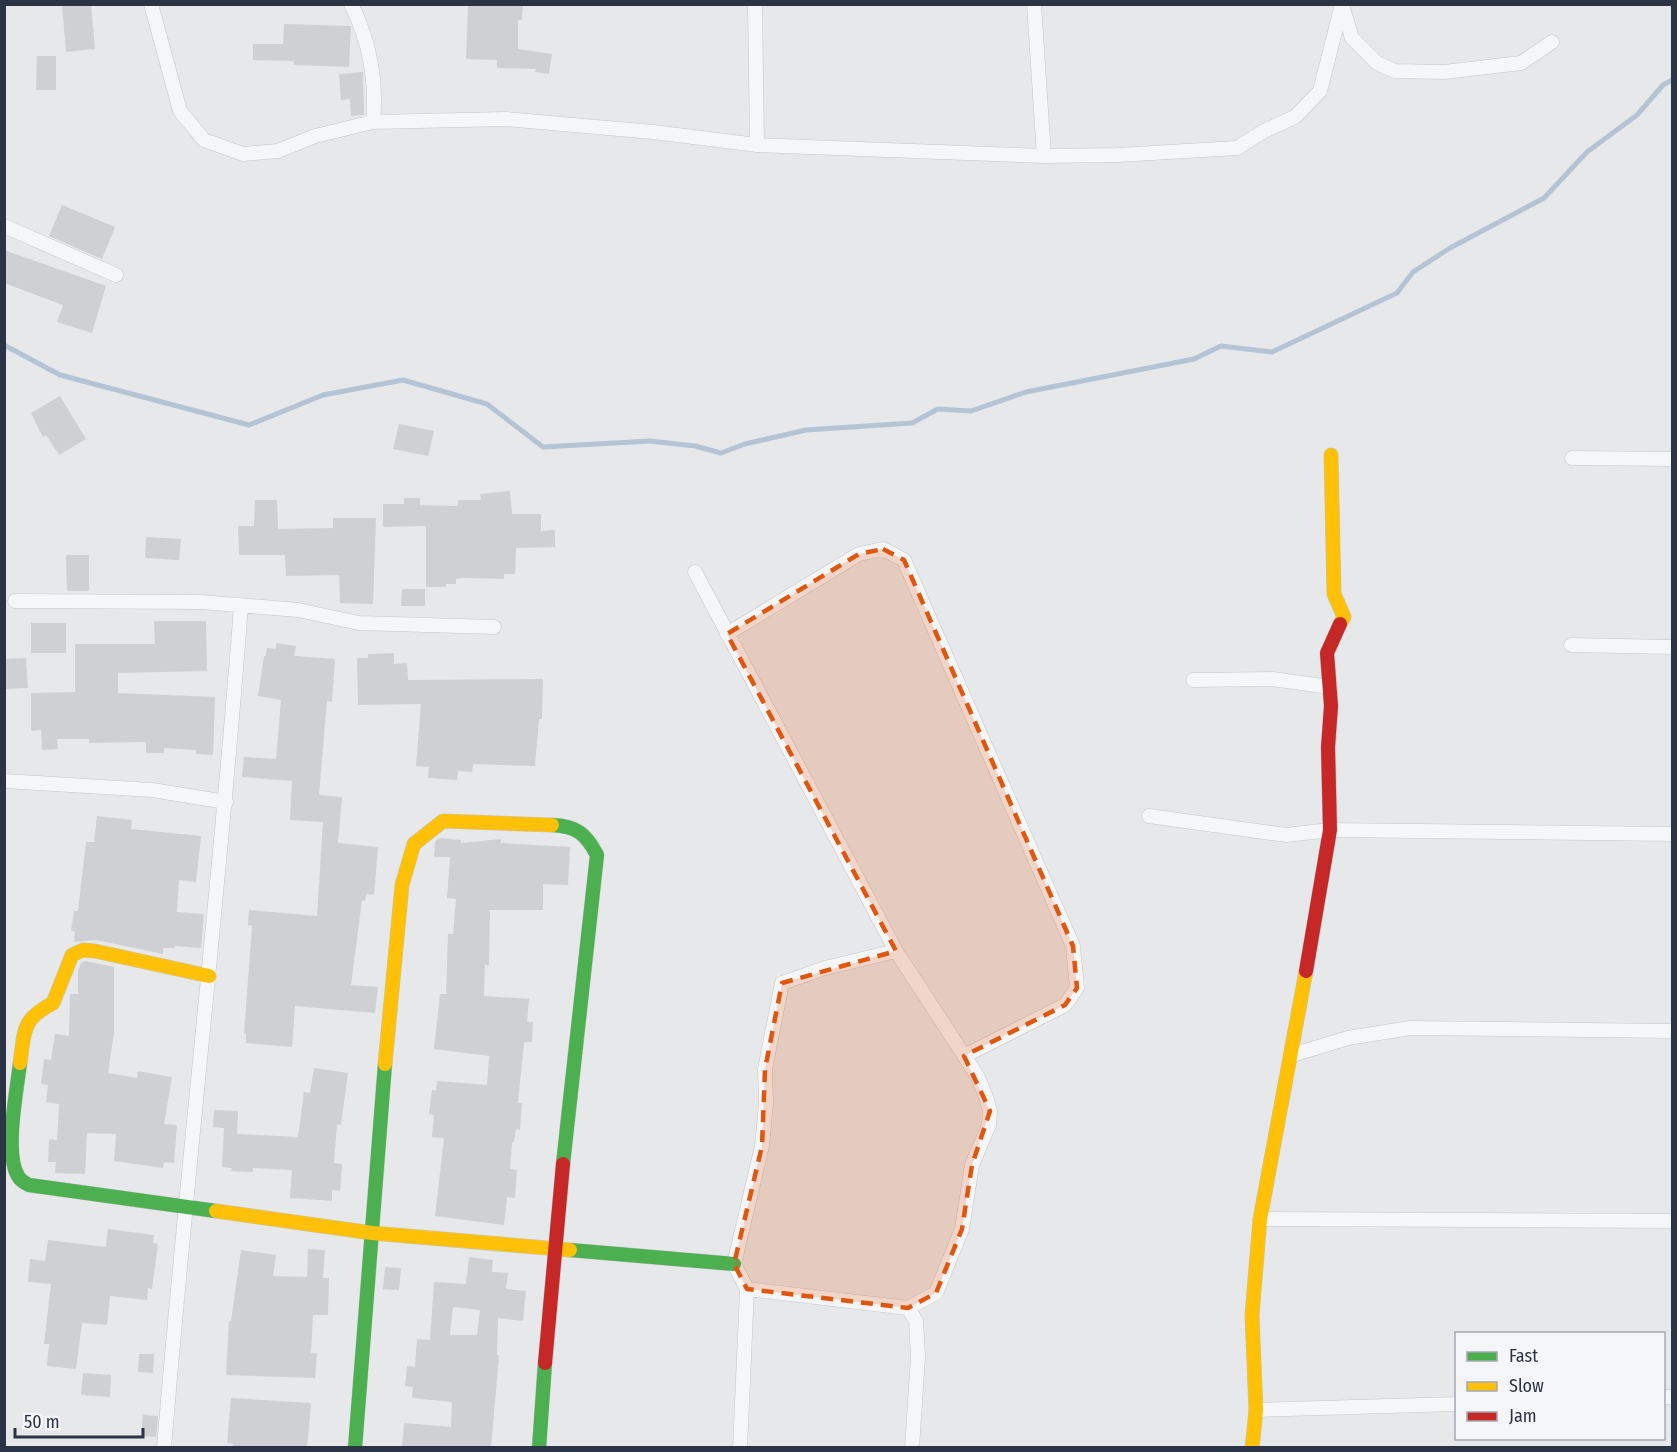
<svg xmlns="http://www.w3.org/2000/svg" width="1677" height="1452" font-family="'Fira Sans Condensed',sans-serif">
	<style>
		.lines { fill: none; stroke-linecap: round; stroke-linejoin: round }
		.stream { stroke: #b4c4d5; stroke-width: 5 }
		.building { fill: #ced0d3; fill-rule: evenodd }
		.street-casing { stroke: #c4c6c8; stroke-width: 15 }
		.fast-casing { stroke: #c4c6c8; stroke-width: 15 }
		.slow-casing { stroke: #c4c6c8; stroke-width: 15 }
		.jam-casing { stroke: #c4c6c8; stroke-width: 15 }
		.street { stroke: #f5f6f7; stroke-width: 14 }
		.fast { stroke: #4caf50; stroke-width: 14 }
		.slow { stroke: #ffc107; stroke-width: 14 }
		.jam { stroke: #c62828; stroke-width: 14 }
		.marked { fill: #df570f; fill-opacity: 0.2; stroke: #df570f; stroke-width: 4.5; stroke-dasharray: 12 8; stroke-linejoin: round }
	</style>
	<rect width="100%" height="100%" fill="#e6e8ea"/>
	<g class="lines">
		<path class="stream" d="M4,345L60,375L249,425L323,395L403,380L487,404L543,447L650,441L695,446L721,453L745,444L806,430L912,423L938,409L971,411L1026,392L1194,359L1221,346L1272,352L1397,293L1413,272L1450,248L1544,198L1587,152L1637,115L1663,85L1672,80"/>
	</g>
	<path class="building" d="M62,4H91L95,49L66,52Z
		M468,4H523L522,20H518V49L552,54L549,74L535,72L536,69L497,68V60L466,59Z
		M284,24L351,26L349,67L293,65L294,61L253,60V44H283Z
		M37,56H56V90H36Z
		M363,72L364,115L351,116L350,99L341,100L339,74Z
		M62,205L115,227L102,259L49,236Z
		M4,250L106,286L92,333L57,322L63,305L4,283Z
		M60,396L86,439L59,455L46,435L43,437L31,413Z
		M399,424L434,431L428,456L393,449Z
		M510,491L512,514H541V531L555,530V547L516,548L515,574H504V579L462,578L456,579V584H446V587H426V526L383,527V504H404V498H420V505L458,506V500H481L480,494Z
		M255,500H277L278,529L333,528V518H376L373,604L340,603L339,575L286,576L285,555H239L238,526H254Z
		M146,537L181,539L179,560L145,558Z
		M66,555H89V591H67Z
		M402,589H425V606H401Z
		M154,621H206L207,671L118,673V693L215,697L213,755L196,754V750L164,748V753H146V742L89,743V739H57L58,749L42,750L41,730L31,731V693L75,692V644H155Z
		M31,623H66V653H31Z
		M276,643L296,646L294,656L335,659L332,702L327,701L319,795L342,797L338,843L378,847L374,895L366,894L365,901L362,900L351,985L378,987L375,1013L295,1006L292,1047L246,1043V1034H244L252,926L248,925L249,910L317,916L323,822L290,820L292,781L242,777L244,757L276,759L281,700L258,696L264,656H266L267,648L276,649Z
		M394,653V664L407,663L408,680L543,679L542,719H539L535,766L473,764L472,772L458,771L457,780L428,778L429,767L416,766L421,704L358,705L357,658H368V654Z
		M26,658L28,688L4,689V659Z
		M97,816L132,820L131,829L201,836L196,882L179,880L177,912L204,914L201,948L175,946L174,948H163V954L96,940L74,942L75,931H71L74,911H78L86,842H94Z
		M439,838L461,840V843L501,839V843L570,847L568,885L543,884V910H490L489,965H485L484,996L529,999L527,1022H533L532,1042H524L518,1103H522L520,1130L516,1129L514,1142H512L510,1169L517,1170L515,1198L507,1197L504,1225L435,1216L444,1138L432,1137L434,1115L429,1114L432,1090L436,1091L437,1081L487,1085L489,1056L434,1049L440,994H446L448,934H453L456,899L447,898L450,857H434L435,842Z
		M85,961L114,967V1033L108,1073L137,1078L138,1071L172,1077L164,1124L177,1125L174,1163L164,1162L163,1168L114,1161L116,1134L87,1133L85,1174L55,1173L56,1162H48L49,1139L57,1140L59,1104L46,1102L48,1085L41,1084L44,1059L51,1060L55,1034L69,1036L70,994H78V971L81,963Z
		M314,1068L348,1073L341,1125L337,1124L334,1163L342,1164L340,1191L332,1190V1201L290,1198L292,1170L253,1168V1172L231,1171L232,1168L222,1167L224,1128L213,1127L214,1110L238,1111L237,1134L298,1137L304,1092L310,1093Z
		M108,1229L154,1235L153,1243L158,1244L152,1289L148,1288L147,1300L110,1296L107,1325L82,1323L76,1369L47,1366L49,1344H44L51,1284L28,1282L30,1259L45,1261L48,1240L106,1247Z
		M308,1249L325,1250L323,1278H329L328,1315H313L311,1353H317L315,1378L226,1375L229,1321H231L241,1250L276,1255L273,1276L307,1277Z
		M469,1257L493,1260L492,1272L508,1273L506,1289L526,1291L523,1321L498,1318L497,1355H499L491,1448H402L404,1423L451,1427L452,1402L412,1398L413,1387L405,1386L407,1366L415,1367L417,1339L430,1340L434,1282L466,1284ZM453,1307L480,1310L477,1335H450Z
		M385,1267L401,1268L399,1290L383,1289Z
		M139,1354H154L153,1373L138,1372Z
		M83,1373L111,1375L110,1397L81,1395Z
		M231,1398L311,1403L307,1448H232L233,1444L227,1443Z
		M143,1415L158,1416L156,1437L141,1436Z"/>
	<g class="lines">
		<defs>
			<path id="street" d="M151,4L180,111L204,140L243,154L278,151L315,136L373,122L506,119L653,132L757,145L755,4
				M351,4C370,42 377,80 373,122
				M1034,4L1044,156
				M1342,5L1352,38L1377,63L1395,71L1444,72L1521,63L1552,42
				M757,145L1044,156L1118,155L1237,148L1264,131L1295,117L1320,91L1342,4
				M4,226L116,275
				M1572,458L1672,459
				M695,572L896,951L978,1077L986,1097L990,1111L989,1125L972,1165L962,1229L936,1293L908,1308
				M15,601L201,602L298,610L359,623L494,627
				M727,634L859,554L883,549L904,560L1073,946L1077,988L1065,1005L964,1056
				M1571,645L1672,647
				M1193,680L1272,679L1330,687
				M4,781L152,790L226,802
				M1149,816L1286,835L1330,830L1672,834
				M1292,1055L1348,1038L1410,1028L1672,1031
				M1260,1219L1672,1221
				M747,1289L908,1308L916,1321L918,1357L912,1448
				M1664,1397H1672
				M1256,1410L1456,1404
				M164,1448C187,1167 220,887 241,606
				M740,1448L747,1289L734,1264L762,1146L766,1104L765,1069L782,983L825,968L896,951"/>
			<path id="fast" d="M552,825C577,826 586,834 597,855L563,1164
				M20,1063C17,1090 4,1153 18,1176C20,1180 25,1183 29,1185L216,1211
				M570,1250L734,1264
				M355,1448L385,1064
				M539,1448L545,1363"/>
			<path id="slow" d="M1331,455L1334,594L1344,617L1340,624
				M20,1063C25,1030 21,1020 53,1003L72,955L83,950L95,951L209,976
				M385,1064L402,885L414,844L443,821L552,825
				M216,1211L372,1233L570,1250
				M1252,1448L1256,1410L1252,1315L1260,1219L1306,971"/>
			<path id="jam" d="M1306,971L1330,830L1328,747L1331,706L1327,653L1340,624
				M545,1363L563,1164"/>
		</defs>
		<use href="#street" class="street-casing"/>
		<use href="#fast" class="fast-casing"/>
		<use href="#slow" class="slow-casing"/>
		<use href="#jam" class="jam-casing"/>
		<use href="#street" class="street"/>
		<use href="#fast" class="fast"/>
		<use href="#slow" class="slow"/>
		<use href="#jam" class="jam"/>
	</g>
	<path class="marked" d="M883,549L904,560L1073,946L1077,988L1065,1005L964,1056L990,1111L972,1165L962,1229L936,1293L908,1308L747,1289L734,1264L762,1146L765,1069L782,983L896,951L727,634L859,554Z"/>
	<rect width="1677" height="1452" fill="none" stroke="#2b3445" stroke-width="12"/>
	<rect x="1455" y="1332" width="210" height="108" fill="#f4f6f9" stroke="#a4a8b1" stroke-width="1.5"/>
	<rect x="1467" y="1352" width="30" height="9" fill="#4caf50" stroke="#a4a8b1" stroke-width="1.5"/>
	<text x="1509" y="1362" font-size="18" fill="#2b3445">Fast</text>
	<rect x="1467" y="1382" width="30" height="9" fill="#ffc107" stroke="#a4a8b1" stroke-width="1.5"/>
	<text x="1509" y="1392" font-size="18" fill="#2b3445">Slow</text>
	<rect x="1467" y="1412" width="30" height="9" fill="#c62828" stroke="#a4a8b1" stroke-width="1.5"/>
	<text x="1509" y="1422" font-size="18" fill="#2b3445">Jam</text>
	<path d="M15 1428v9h128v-9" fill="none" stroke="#2b3445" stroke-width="3"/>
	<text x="24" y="1428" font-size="18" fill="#2b3445" stroke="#f4f6f9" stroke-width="4.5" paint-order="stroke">50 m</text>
</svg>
